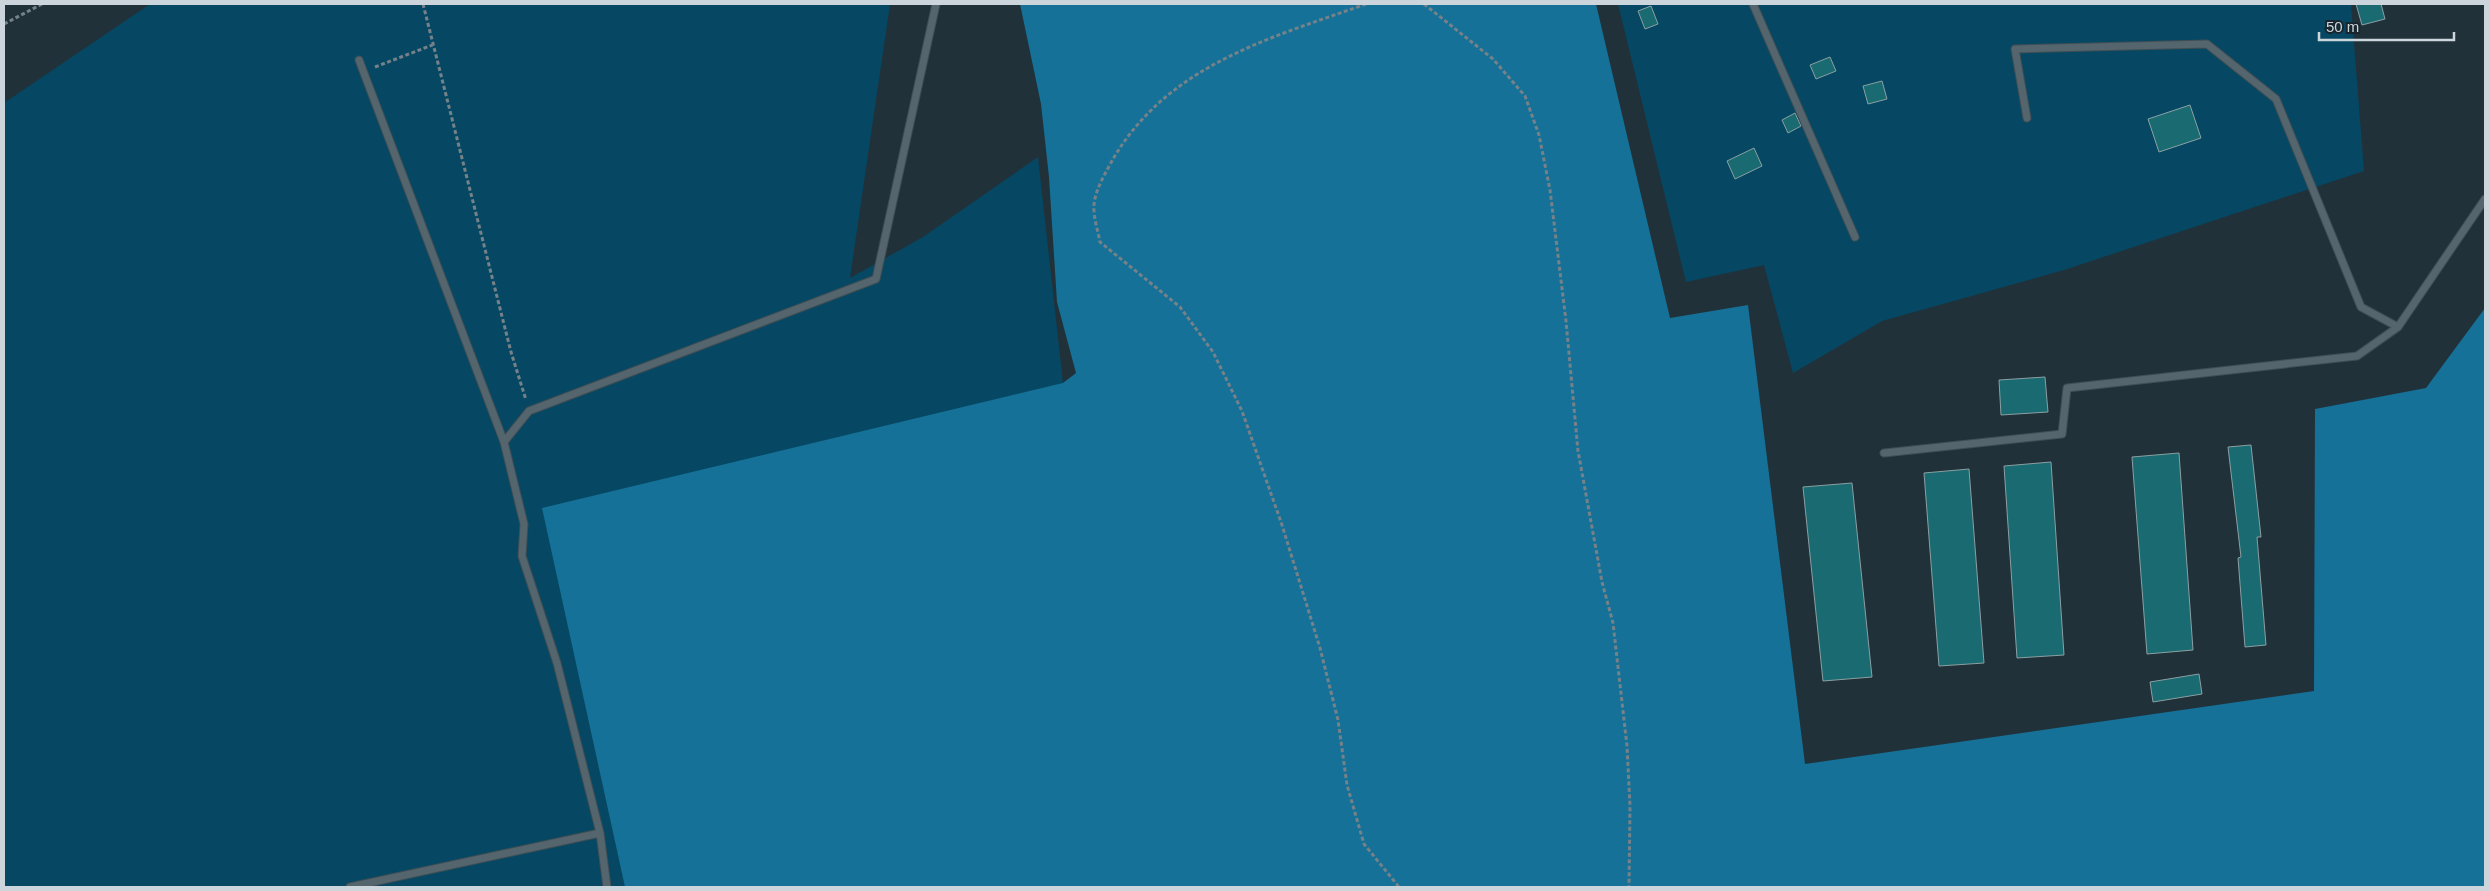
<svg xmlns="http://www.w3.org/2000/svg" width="2489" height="891" font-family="Helvetica,sans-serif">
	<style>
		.green { fill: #064863 }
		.forest { fill: #157197 }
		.building { fill: #196b71; stroke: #8aa0a2 }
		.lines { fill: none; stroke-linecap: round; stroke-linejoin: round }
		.service-casing { stroke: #404e54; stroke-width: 9 }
		.path { stroke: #768289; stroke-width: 3; stroke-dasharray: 4 2.5; stroke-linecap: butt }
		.service { stroke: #54656e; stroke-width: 7 }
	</style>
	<rect width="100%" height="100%" fill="#213139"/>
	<path class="green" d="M150,4H890L850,278L923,237L1038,157L1063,383L1154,887H4V103Z
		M1618,4H2351L2364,171L2064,270L1882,321L1793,373L1764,265L1686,282Z"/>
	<path class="forest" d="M1020,4H1596L1670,318L1748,305L1805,764L2314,691L2315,409L2426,388L2485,308V887H625L542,508L1063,383L1076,373L1057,302L1049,177L1041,104Z"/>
	<path class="building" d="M2356,4H2381L2385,19L2362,25Z
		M1651,6L1658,24L1645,29L1638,11Z
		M1830,57L1836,71L1816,79L1810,65Z
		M1882,81L1887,99L1868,104L1863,86Z
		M2190,105L2201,138L2159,152L2148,119Z
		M1795,113L1801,126L1788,133L1782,120Z
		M1754,148L1762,166L1735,179L1727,161Z
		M2045,377L2048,412L2001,415L1999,380Z
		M2251,445L2261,537H2257L2266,645L2245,647L2238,558L2241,557L2228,447Z
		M2179,453L2193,650L2147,654L2132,457Z
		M2051,462L2064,655L2017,658L2004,466Z
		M1969,469L1984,663L1939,666L1924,473Z
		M1852,483L1872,677L1823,681L1803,487Z
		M2199,674L2202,694L2153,702L2150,682Z"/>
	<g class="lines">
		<defs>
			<path id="service" d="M1753,4L1855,237
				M359,60L504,442
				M2027,118L2015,49L2207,44L2276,99L2361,307L2398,327
				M1884,453L2062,434L2067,388L2357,356L2398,327L2485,199
				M350,887L600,833
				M607,887L600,833L557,663L522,556L524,524L504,442L529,411L876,279L936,4"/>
		</defs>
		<use href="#service" class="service-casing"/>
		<path class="path" d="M423,4L511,352L526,400
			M1366,4C1270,38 1168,65 1113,159C1106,172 1095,190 1094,205C1093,216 1098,231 1100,242L1180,307L1213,352L1242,411L1282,525L1320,648L1338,720L1347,785L1364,844L1399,887
			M1424,4L1493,59L1525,96L1539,135L1550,190L1566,321L1578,451L1602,582L1613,623L1627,746L1630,806L1629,887
			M4,24L42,4
			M375,67L435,44"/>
		<use href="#service" class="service"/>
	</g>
	<rect width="2489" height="891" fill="none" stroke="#ccd5db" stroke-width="10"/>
	<path d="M2319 32v8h135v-8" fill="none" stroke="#ccd5db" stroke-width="2.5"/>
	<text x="2326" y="32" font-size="15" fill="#ccd5db" stroke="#18272f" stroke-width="4" paint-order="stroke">50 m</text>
</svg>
